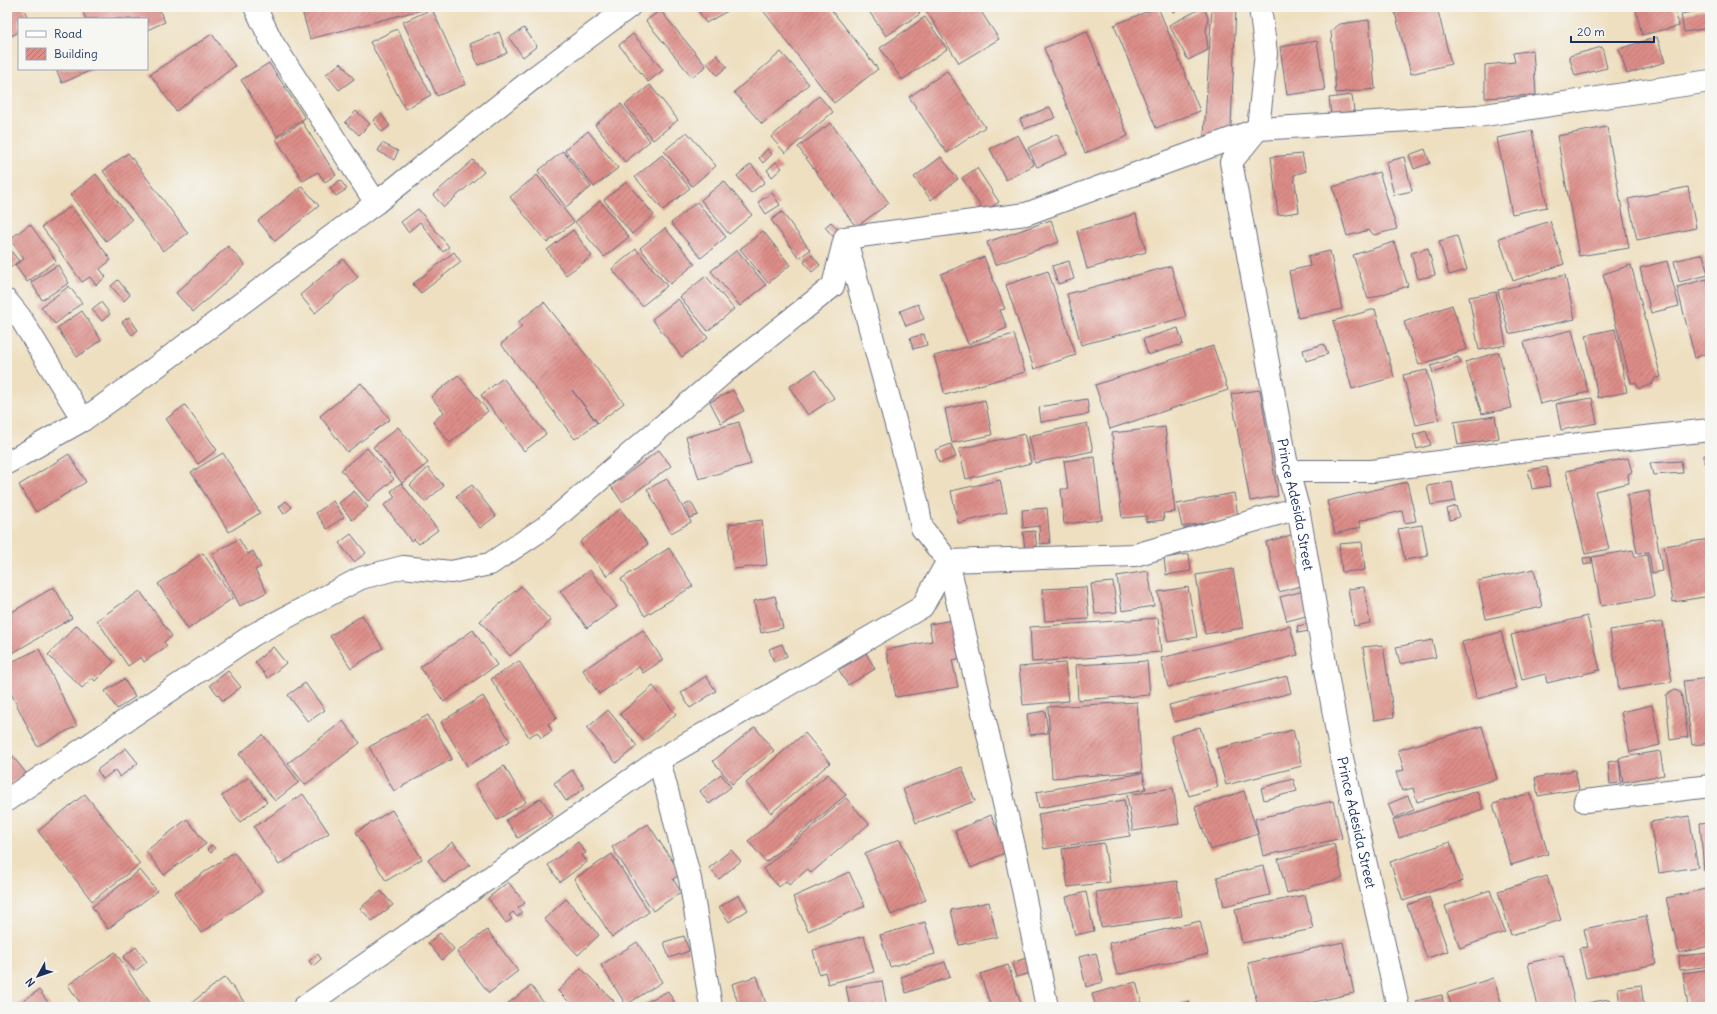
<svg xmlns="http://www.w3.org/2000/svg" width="1717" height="1014" font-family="Delius,sans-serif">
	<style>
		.building { fill: url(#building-hatch) }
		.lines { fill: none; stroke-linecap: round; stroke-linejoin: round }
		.street-casing { stroke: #656d80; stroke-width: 24 }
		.street { stroke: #fff; stroke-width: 22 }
		.labels { text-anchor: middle; stroke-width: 3; stroke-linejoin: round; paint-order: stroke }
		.street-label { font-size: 14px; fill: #1b2f5e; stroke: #f6f6f2 }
	</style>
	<defs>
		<pattern id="building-hatch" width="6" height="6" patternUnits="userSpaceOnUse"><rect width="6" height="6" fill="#dd8d88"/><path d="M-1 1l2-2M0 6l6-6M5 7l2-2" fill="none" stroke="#b27472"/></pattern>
	</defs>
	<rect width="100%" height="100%" fill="#f6f6f2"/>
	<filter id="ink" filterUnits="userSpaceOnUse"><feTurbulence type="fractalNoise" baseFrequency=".025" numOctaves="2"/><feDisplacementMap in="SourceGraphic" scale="8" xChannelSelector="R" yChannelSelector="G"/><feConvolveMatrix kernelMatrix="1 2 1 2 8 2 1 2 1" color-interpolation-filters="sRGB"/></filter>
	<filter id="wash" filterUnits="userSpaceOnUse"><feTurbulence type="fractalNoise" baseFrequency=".012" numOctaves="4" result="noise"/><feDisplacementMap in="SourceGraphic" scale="16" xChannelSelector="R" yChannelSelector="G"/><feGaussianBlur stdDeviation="0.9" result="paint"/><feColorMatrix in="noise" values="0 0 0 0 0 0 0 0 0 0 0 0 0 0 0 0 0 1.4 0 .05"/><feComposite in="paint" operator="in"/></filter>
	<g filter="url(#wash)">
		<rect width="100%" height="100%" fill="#eedfc0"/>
		<g id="blocks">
			<path class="building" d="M7,7H23L28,19H19V32L11,36L7,27Z
				M95,7H158L165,22L147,30V19H86L83,12Z
				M301,7H423L424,9L310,39Z
				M696,7H730L731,9L706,23Z
				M764,7H829L878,69L834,103L762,9Z
				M866,7H915L920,14L886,36Z
				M924,7H978L999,39L959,63Z
				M1158,7L1200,111L1156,128L1114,25Z
				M1171,7H1184L1173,12Z
				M1204,7L1208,18L1206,31L1208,50L1188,60L1169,25Z
				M1212,7H1236L1231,126L1221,136H1204Z
				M1402,7H1437L1451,64L1411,74L1394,9Z
				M1635,7H1674L1679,26L1642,35Z
				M432,9L466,84L437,96L403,22Z
				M1710,9V28L1684,32L1681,14Z
				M660,10L706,66L692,77L646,21Z
				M925,17L947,49L902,80L880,48Z
				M1369,20L1375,89L1336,93L1331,31L1340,24Z
				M524,28L537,46L523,57L509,38Z
				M397,29L431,95L405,109L370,42Z
				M1087,31L1128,136L1085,153L1044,48Z
				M499,32L507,53L478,65L470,44Z
				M212,34L235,66L176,111L150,74Z
				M633,34L663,70L648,82L619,45Z
				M1657,37L1665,62L1627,74L1619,49Z
				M1317,41L1325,90L1287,95L1280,47Z
				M1602,47L1607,68L1575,76L1569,56Z
				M1533,50L1536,95L1485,98V65L1515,62L1513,53Z
				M781,52L809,84L762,124L734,92Z
				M717,55L727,67L717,75L707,63Z
				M269,63L305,118L277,136L241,80Z
				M341,63L354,79L339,90L326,74Z
				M56,69H94L62,83Z
				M947,71L985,127L947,153L909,97Z
				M650,85L678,120L653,140L625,105Z
				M1352,95L1354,111L1331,115L1329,98Z
				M819,96L833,112L785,153L771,137Z
				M621,104L650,141L625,162L595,125Z
				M1050,107L1055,118L1024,129L1020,119Z
				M356,111L370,124L359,135L345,122Z
				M381,114L390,126L382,132L373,120Z
				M302,122L336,175L325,182L318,172L303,181L276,139Z
				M831,123L889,203L856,227L798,147Z
				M1607,127L1629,248L1579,256L1557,136Z
				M588,131L618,168L594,187L565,150Z
				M1532,131L1547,207L1512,214L1497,138Z
				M687,132L716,166L692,186L664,151Z
				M1057,134L1067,154L1037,167L1028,148Z
				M1018,135L1034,165L1006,180L990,149Z
				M382,143L398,151L394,160L378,151Z
				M767,149L772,154L763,163L759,158Z
				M1425,149L1430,163L1414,169L1409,155Z
				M563,151L591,187L566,207L538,171Z
				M128,153L188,233L163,251L103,171Z
				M1302,154L1306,171L1294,175L1299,212L1278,215L1271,157Z
				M662,155L690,188L663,210L635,177Z
				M941,157L958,179L931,200L914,177Z
				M1404,157L1412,191L1394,195L1386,162Z
				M473,160L484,172L444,207L433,195Z
				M776,162L782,168L772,177L767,170Z
				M751,164L765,182L751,193L737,176Z
				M977,168L999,202L984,212L962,178Z
				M1379,172L1397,229L1374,235L1369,230L1347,236L1333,187Z
				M96,174L132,220L106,241L70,195Z
				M537,175L574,222L547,243L510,197Z
				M340,180L347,189L336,196L330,188Z
				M724,181L752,215L729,234L701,200Z
				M626,182L654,215L632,234L604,200Z
				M302,186L319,206L275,241L258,221Z
				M1688,187L1696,228L1637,240L1628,199Z
				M772,193L780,205L766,214L758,202Z
				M600,201L629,237L604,257L575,222Z
				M697,202L726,237L701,258L671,223Z
				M71,206L111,260L100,269L106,277L96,285L90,277L82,282L42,227Z
				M418,209L449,247L443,252L420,222L408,232L401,222Z
				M782,212L810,250L799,258L771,220Z
				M1136,214L1146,252L1087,269L1077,231Z
				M1051,220L1059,242L995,265L987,242Z
				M1550,221L1564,264L1513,281L1499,238Z
				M831,222L842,234L836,240L825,227Z
				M30,224L56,261L27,282L15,265L24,259L10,239Z
				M665,228L695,264L670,284L640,248Z
				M573,230L592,256L566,275L547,250Z
				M763,231L790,265L768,283L740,249Z
				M1457,236L1467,270L1449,275L1439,241Z
				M1394,242L1408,286L1368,299L1353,255Z
				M7,246L19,261L7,270Z
				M228,246L245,265L193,312L176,293Z
				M1428,248L1435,275L1418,279L1411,253Z
				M636,249L667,286L642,306L612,269Z
				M737,250L766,285L740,306L711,271Z
				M1330,251L1342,309L1298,318L1289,271L1310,266L1308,256Z
				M454,252L461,262L421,293L413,284Z
				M1703,254L1708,275L1679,282L1674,261Z
				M812,255L820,265L812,272L804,262Z
				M984,257L1005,309L1000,310L1007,328L968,344L941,274Z
				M343,259L358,277L315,313L300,295Z
				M1069,261L1074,279L1058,284L1052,266Z
				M1667,261L1679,306L1651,313L1640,268Z
				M58,265L69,283L42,300L31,282Z
				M1631,265L1661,377L1655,378L1652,384L1639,389L1636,383H1631L1603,274Z
				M1171,266L1186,317L1081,345L1067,294Z
				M1048,271L1076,355L1034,369L1006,285Z
				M1565,275L1575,319L1509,334L1498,290Z
				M706,276L734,309L708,331L680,297Z
				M1707,279L1710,291L1709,362L1708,353L1695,358L1677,287Z
				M118,280L130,295L124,301L111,286Z
				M69,286L82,303L55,324L41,307Z
				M1496,292L1506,345L1479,350L1469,297Z
				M678,299L708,338L682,357L652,319Z
				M101,302L110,314L102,321L92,309Z
				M544,302L624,403L598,423L572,390L597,423L575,439L501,344L522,327L518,322Z
				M918,304L924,319L906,326L900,311Z
				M1452,305L1467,349L1419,365L1404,322Z
				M1375,309L1394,377L1352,389L1333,321Z
				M82,311L101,340L77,357L57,328Z
				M129,317L138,330L132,335L122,322Z
				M1178,328L1183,344L1148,355L1143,339Z
				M1615,329L1627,392L1598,398L1586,335Z
				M1572,330L1588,392L1540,404L1524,342Z
				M924,334L927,345L913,349L910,338Z
				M1014,334L1025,372L945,395L934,356Z
				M1324,344L1328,354L1306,361L1303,350Z
				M1213,346L1228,390L1110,429L1095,385Z
				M1499,352L1512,408L1482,414L1465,362Z
				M1458,357L1461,363L1433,373L1431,366Z
				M815,370L834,398L808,415L789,387Z
				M1427,370L1439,420L1416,425L1403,375Z
				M458,375L488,411L450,443L433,422L444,412L431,397Z
				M503,378L546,434L524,451L481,395Z
				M361,383L390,419L347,452L320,416Z
				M733,390L744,411L721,423L710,402Z
				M1260,390L1278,496L1250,501L1231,394Z
				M1592,398L1597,423L1561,430L1556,404Z
				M1087,399L1089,414L1041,422L1039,407Z
				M985,400L992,435L952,443L945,409Z
				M185,405L217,450L198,464L166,419Z
				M1495,416L1499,438L1458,445L1454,422Z
				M739,422L751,464L699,479L686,437Z
				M1087,423L1093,451L1035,463L1029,436Z
				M398,427L428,463L402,483L373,447Z
				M1165,427L1175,512L1163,513L1164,520L1146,522V516L1122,518L1112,433Z
				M1426,431L1431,445L1417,449L1413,435Z
				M1024,434L1031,463L966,479L959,449Z
				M951,444L956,457L939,463L935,450Z
				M367,448L394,479L368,501L341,470Z
				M659,450L671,466L622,502L611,486Z
				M223,453L260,513L229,532L191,472Z
				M69,454L86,482L36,512L19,485Z
				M1704,455H1710V463H1704Z
				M1095,457L1102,520L1064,524L1061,489H1068L1064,461Z
				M1628,458L1632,472L1628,474L1629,483L1595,491L1609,549L1585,554L1566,471Z
				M1681,461L1683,473L1653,475L1650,463Z
				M1547,467L1550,486L1532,489L1528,470Z
				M428,468L444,486L425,502L410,485Z
				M667,479L691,522L671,533L647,489Z
				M1000,480L1007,512L958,523L951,491Z
				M1407,482L1416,521L1405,523L1402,511L1359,521L1361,527L1335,534L1327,501Z
				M1452,482L1456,501L1431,505L1427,486Z
				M401,483L438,530L419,544L414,539L411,541L384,505L395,497L391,491Z
				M472,485L496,516L480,528L456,496Z
				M354,491L368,507L352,520L339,503Z
				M1649,491L1662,571L1652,573L1649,552L1637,553L1627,495Z
				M1234,493L1238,516L1182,527L1177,504Z
				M286,501L292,507L284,514L279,507Z
				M333,501L344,517L327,529L316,513Z
				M691,502L698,515L690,518L685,505Z
				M1456,506L1459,517L1450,520L1447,509Z
				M1047,508L1050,543L1040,544L1039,526L1023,528L1022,510Z
				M620,509L648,544L607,576L580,542Z
				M762,520L767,565L734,569L729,524Z
				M1422,525L1428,556L1405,560L1398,529Z
				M1035,531L1037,549L1025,550L1023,532Z
				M351,534L366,553L354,562L339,543Z
				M1291,535L1304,585L1279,592L1266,542Z
				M239,539L248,554L253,551L261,567L255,570L267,592L240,606L212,554Z
				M1710,539V596L1673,602L1664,546Z
				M1362,542L1365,570L1342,572L1339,544Z
				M669,548L693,586L645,616L621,579Z
				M1633,550L1635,557L1647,555L1654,597L1601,606L1592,557Z
				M203,553L233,598L188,629L158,584Z
				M1189,554L1191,571L1166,575L1164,558Z
				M1591,557L1592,563L1584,565L1583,558Z
				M1233,569L1243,628L1205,634L1196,575Z
				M1534,569L1542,607L1486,619L1478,581Z
				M590,570L617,607L587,628L560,591Z
				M1148,571L1154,606L1122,611L1117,576Z
				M1113,582L1117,612L1095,614L1091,584Z
				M521,586L551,621L510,656L480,621Z
				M54,587L72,618L11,654L7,647V615Z
				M1086,587L1089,619L1045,621L1042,589Z
				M1188,587L1197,637L1168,642L1158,592Z
				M1364,587L1370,623L1354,626L1348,589Z
				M140,591L172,636L164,642L167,646L144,662L141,657L128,666L97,620Z
				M1304,591L1310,615L1287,621L1280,597Z
				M775,596L783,628L761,633L754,601Z
				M362,615L383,648L351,668L330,636Z
				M1587,616L1600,670L1547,683L1545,674L1522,680L1511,635Z
				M1158,618L1161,652L1032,662L1030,627Z
				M954,620L962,658L952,660L958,687L896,697L886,650L932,641L929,624Z
				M1663,622L1672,682L1619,690L1610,630Z
				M1307,624L1309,631L1298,633L1297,626Z
				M77,625L114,662L95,681L92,678L82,688L48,655Z
				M1290,626L1298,655L1168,687L1161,658Z
				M473,630L497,665L444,702L420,667Z
				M643,630L663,660L643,673L639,667L599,694L583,670Z
				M1501,632L1517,688L1477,699L1462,642Z
				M1432,640L1436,657L1400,664L1396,647Z
				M782,644L787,656L774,662L769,649Z
				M1383,645L1394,717L1374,720L1363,647Z
				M273,647L286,663L268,678L255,662Z
				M39,649L77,726L37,746L7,685V664Z
				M866,653L875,669L848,685L839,670Z
				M519,661L557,718L548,724L552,731L541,738L537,732L529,737L491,679Z
				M1147,661L1150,695L1078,700L1076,665Z
				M1065,663L1069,701L1023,705L1019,667Z
				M228,671L241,687L223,701L210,685Z
				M706,676L716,691L690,708L681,693Z
				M1287,676L1291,693L1174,722L1169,705Z
				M1710,678V743L1692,745L1683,681Z
				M124,679L135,697L117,709L105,691Z
				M305,683L325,710L308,722L288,695Z
				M653,686L676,714L644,741L620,714Z
				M1675,690L1681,693L1688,737L1670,740L1666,695Z
				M483,696L510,741L467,766L441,722Z
				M1137,702L1142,772L1052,778L1048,707Z
				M1652,705L1660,745L1630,752L1621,712Z
				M608,710L637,746L616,763L587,728Z
				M1045,711L1048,733L1030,735L1027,714Z
				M428,715L452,759L394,791L369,747Z
				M343,721L360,743L305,785L288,763Z
				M1482,726L1497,779L1417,802L1413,788L1402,791L1396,772L1404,770L1398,750Z
				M755,727L774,751L732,784L713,761Z
				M1200,727L1218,787L1189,796L1171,736Z
				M1293,730L1302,766L1226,785L1216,749Z
				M805,733L830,763L771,813L746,783Z
				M263,735L299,782L275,801L239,754Z
				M126,748L138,763L120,777L115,770L103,779L97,770Z
				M1660,751L1664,775L1623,782L1619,758Z
				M10,753L26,773L7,787V756Z
				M1619,760L1621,783L1610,784L1608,762Z
				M504,766L526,802L497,820L475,784Z
				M962,767L975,801L916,823L903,789Z
				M572,770L585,788L566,801L554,783Z
				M1575,770L1579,789L1538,796L1535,778Z
				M1143,773L1146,789L1039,808L1036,792Z
				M721,774L731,787L709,804L700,791Z
				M828,774L846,795L766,862L748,841Z
				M249,777L267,802L240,822L222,796Z
				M1293,779L1297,791L1264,800L1261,788Z
				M1173,788L1179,824L1133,831L1127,795Z
				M1244,791L1258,834L1210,850L1195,807Z
				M1477,791L1483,809L1399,838L1393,820Z
				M1530,793L1548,854L1511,865L1493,804Z
				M85,794L140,864L92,901L38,831Z
				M303,794L329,833L279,865L254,827Z
				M1408,796L1414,810L1394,818L1388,804Z
				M541,798L553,816L518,838L506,820Z
				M846,798L869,824L811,873L808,869L789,885L786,881L779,887L763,869Z
				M1124,800L1130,836L1044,849L1038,814Z
				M1333,801L1342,838L1263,856L1255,819Z
				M392,810L422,859L386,881L356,832Z
				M991,815L1007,852L971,868L955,831Z
				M1689,816L1698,867L1659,873L1650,822Z
				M187,819L206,844L164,875L146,851Z
				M1710,822V870L1704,871L1700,823Z
				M648,824L681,874L673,879L681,892L653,911L612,847Z
				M900,839L926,900L891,915L865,854Z
				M453,842L470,865L444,883L428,860Z
				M578,842L586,853L582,855L587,862L560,882L548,865Z
				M1450,842L1463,881L1403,901L1390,862Z
				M1104,843L1110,882L1068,887L1062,849Z
				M1334,844L1343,878L1287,893L1278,859Z
				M211,845L215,848L211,853L207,849Z
				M731,850L741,861L719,879L709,868Z
				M234,852L262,892L201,933L174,893Z
				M612,854L649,912L612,937L574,879Z
				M1263,866L1270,895L1224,906L1217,877Z
				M140,870L157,891L108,929L92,907Z
				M849,872L865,906L808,931L793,897Z
				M1547,876L1561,920L1511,935L1498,891Z
				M1177,881L1182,916L1101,927L1096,892Z
				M508,882L525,903L518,908L522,913L517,917L513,912L509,915L512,919L506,923L488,898Z
				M1710,888V946L1679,953L1666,898Z
				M1490,890L1505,932L1460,948L1445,906Z
				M381,891L393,905L372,921L360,908Z
				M1086,892L1094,931L1075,935L1066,897Z
				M739,895L748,910L729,922L719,907Z
				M1305,895L1313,929L1242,943L1235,909Z
				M1429,897L1448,951L1427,958L1407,905Z
				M566,899L599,935L578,955L544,919Z
				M989,902L997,937L959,945L951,910Z
				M1646,916L1656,964L1586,978L1579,948L1588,947L1584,929Z
				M1200,921L1208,954L1117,975L1109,943Z
				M925,922L935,954L890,967L880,935Z
				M487,930L518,971L489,993L457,952Z
				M440,933L454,949L442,960L428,943Z
				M684,936L689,951L669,958L664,942Z
				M864,936L874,972L828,984L825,972L819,974L813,950Z
				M637,942L662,982L626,1005L601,965Z
				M1343,942L1354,993L1292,1007H1258L1248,963Z
				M136,947L147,962L135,971L123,957Z
				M115,952L153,1007H83L68,985Z
				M1096,953L1103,982L1086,987L1079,957Z
				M1710,953V966L1680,970L1679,956Z
				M318,954L321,959L313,966L309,961Z
				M1563,955L1575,1004L1564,1007H1538L1528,963Z
				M1026,958L1031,973L1016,977L1012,963Z
				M945,962L950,977L906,993L901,977Z
				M1008,965L1022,1007H991L980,974Z
				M581,968L614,1001L607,1007H574L558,991Z
				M1710,969V1007H1688L1683,973Z
				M757,976L767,1007H739L732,984Z
				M225,977L248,1007H186Z
				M1493,978L1503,1007H1452L1447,993Z
				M882,981L887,1007H850L846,987Z
				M1136,982L1143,1007H1096L1092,994Z
				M1641,985L1644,1007H1620L1618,988Z
				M531,986L547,1007H503Z
				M39,990L51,1007H14Z
				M668,991L677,1007H637Z
				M1442,995L1444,1007H1417L1416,1001Z
				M1609,999L1611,1007H1588L1587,1003Z
				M1189,1001L1191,1007H1170Z"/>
		</g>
	</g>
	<g filter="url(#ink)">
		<use href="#blocks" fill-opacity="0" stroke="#656d80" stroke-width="1"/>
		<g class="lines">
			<defs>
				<g id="street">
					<path d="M255,7L272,42L376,203"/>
					<path id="s1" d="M1260,7L1266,53L1258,129L1231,162L1288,471L1298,508L1340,749L1398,1007"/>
					<path d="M846,240L917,502L922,528L948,561L1016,855L1047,1007"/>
					<path d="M7,301L20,317L83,420"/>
					<path d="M7,463L83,420L132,385L376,203L535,77L629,7"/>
					<path d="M1288,471H1372L1535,449L1710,430"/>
					<path d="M659,760L690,879L711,1007"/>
					<path d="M7,800L253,635L361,578L403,567L451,572L490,564L544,528L726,371L833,286L845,238L1026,214L1258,129L1478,116L1710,81"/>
					<path d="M1585,801L1710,786"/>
					<path d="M304,1007L659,760L922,607L948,561L1135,555L1298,508"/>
				</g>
			</defs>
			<use href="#street" class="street-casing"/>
			<use href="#street" class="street"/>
		</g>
	</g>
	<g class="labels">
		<g class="street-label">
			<text dy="5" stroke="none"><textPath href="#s1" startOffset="514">Prince Adesida Street</textPath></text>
			<text dy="5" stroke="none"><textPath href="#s1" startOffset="838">Prince Adesida Street</textPath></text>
		</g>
	</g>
	<rect width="1717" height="1014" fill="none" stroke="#f6f6f2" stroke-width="24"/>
	<rect x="18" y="18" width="130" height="52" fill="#f6f6f2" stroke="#9ea6b7"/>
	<rect x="26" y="31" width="20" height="6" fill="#ffffff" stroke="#9ea6b7"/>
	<text x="54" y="38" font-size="12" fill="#1b2f5e">Road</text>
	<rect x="26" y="48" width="20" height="12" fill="url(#building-hatch)" stroke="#9ea6b7"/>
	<text x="54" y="58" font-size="12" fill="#1b2f5e">Building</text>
	<g transform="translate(38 976) rotate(230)" stroke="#f6f6f2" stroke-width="3" paint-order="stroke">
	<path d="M0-3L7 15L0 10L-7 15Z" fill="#1b2f5e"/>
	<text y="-6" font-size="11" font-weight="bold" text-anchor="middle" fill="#1b2f5e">N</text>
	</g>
	<path d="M1571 36v6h83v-6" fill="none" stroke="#1b2f5e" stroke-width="2"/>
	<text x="1577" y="36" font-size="12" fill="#1b2f5e" stroke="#f6f6f2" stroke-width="3" paint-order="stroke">20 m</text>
</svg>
